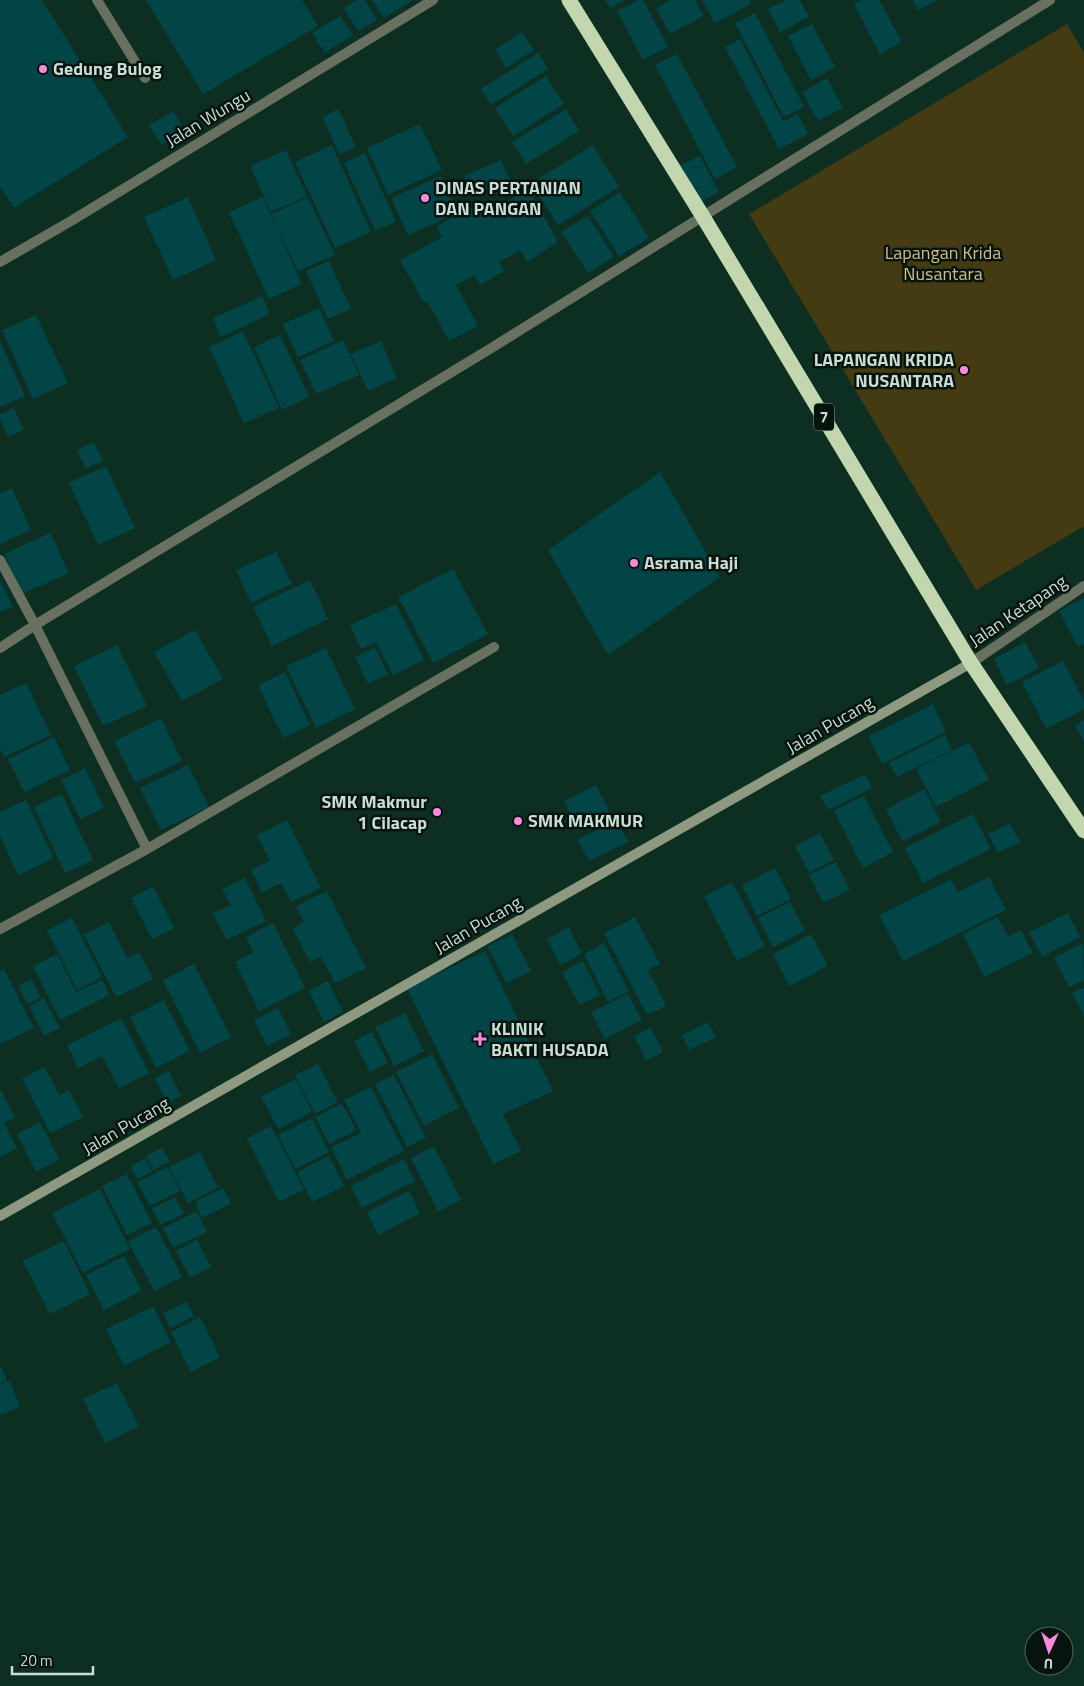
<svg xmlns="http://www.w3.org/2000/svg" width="1084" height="1686" font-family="'Titillium Web',sans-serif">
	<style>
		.green { fill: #453b12 }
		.building { fill: #014547 }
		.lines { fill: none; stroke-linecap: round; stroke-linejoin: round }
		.lane { stroke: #687160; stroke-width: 10 }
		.street { stroke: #687160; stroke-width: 10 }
		.secondary { stroke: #8d9a80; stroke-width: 10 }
		.highway { stroke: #c2d7ae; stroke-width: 15 }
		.poi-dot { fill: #fd86e1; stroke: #06140e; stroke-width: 2 }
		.labels { text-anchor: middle; stroke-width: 5; stroke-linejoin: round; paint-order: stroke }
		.shield { fill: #06140e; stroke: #8fa098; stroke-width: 1 }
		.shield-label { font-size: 16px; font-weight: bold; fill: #cadcd3 }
		.poi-label { font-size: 18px; font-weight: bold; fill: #cadcd3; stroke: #06140e; text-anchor: start }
		.street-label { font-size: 18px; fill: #cadcd3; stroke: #06140e }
		.park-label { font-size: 18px; fill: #d1bf7b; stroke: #06140e }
	</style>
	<rect width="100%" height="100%" fill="#0d2f21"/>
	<path class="green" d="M1067,24L1084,53V526L976,590L749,214Z"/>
	<path class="building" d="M0,0H42L128,137L14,208L0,186Z
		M146,0H302L318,26L203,94Z
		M356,0H365L377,20L358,31L344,8Z
		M372,0H413L384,18Z
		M605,0H625L610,8Z
		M639,0H643L668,47L643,60L617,11Z
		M671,0H695L704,16L670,34L656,8Z
		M702,0H749L751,4L715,23Z
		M786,0H800L809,17L780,32L768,9Z
		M861,0H879L902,42L880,54L854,4Z
		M913,0H938L918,10Z
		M755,13L804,107L784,117L735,23Z
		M340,16L353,35L325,53L312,33Z
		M812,24L835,67L811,80L788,36Z
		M522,32L534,50L506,68L495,49Z
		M740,39L783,121L798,114L808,134L779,149L725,47Z
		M538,53L548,69L491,105L481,89Z
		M677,54L737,167L715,179L655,65Z
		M546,76L564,104L513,136L495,108Z
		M827,78L843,108L818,121L802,92Z
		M338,109L356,147L339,154L322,117Z
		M566,109L579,131L526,164L512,142Z
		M173,111L185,130L162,145L149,125Z
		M420,124L442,170L388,195L367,148Z
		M332,145L371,232L335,248L295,162Z
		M593,145L619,187L558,225L531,183Z
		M286,150L307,196L271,212L250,166Z
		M365,153L396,222L375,231L344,163Z
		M700,156L719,192L700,202L681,165Z
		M501,160L510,180L474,196L464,176Z
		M441,176L458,213L408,235L391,198Z
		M529,189L558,242L527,262L520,250L499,262L504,271L480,285L475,275L456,285L478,326L449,341L427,301L424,303L400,260L442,237L437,226L479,204L484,214Z
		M620,192L649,238L619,256L590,211Z
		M188,197L216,260L173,280L144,217Z
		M263,197L302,284L269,299L229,212Z
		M308,197L335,255L298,271L271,214Z
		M588,216L614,257L588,273L561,232Z
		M329,261L351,309L328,319L306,271Z
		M262,296L270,314L221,337L213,318Z
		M319,308L334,341L298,357L283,324Z
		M36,315L68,383L33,399L2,330Z
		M243,331L279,408L244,423L209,347Z
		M280,335L309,397L282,410L254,347Z
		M343,340L359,375L316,394L300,360Z
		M0,341L25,396L0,407Z
		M381,341L397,378L368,391L351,354Z
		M14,408L24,430L8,437L0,419V415Z
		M94,442L103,461L86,469L77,450Z
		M106,466L135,528L98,545L69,483Z
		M660,472L720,577L608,655L548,550Z
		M12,488L31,530L0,544V494Z
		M50,533L69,573L22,594L4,554Z
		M276,552L292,584L251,603L236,570Z
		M453,569L488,634L433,663L398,597Z
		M0,580L13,607L0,612Z
		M310,580L328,619L272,646L253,607Z
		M1084,598V644L1078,647L1059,611Z
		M396,604L424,660L393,675L376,642L361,649L350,625Z
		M195,630L223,679L182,701L154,652Z
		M1025,642L1039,668L1007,685L994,659Z
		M117,645L147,706L103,726L74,666Z
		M375,647L388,674L368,684L355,657Z
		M326,648L355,709L316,728L286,666Z
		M1063,661L1084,701V709L1046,729L1022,682Z
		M285,672L310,725L283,738L258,685Z
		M26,683L51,735L4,757L0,749V695Z
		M933,704L946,732L882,764L869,736Z
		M161,718L182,761L135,783L114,741Z
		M1084,720V742L1075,725Z
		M945,735L952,750L897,777L889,763Z
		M54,737L70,770L24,792L8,759Z
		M969,742L989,780L936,807L916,769Z
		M188,765L209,807L161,830L140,788Z
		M85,768L104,808L80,819L61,780Z
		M865,774L872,788L828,810L820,796Z
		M596,785L611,815L579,831L564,801Z
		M924,789L941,822L902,841L886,809Z
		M62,794L93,860L65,873L34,807Z
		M864,796L893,852L863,868L834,810Z
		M26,800L54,858L18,875L0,836V812Z
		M973,814L991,849L923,883L905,848Z
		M287,820L321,888L291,902L281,883L262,892L251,870L270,861L257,835Z
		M616,820L628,842L589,861L577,840Z
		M1010,823L1020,842L998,853L988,834Z
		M820,833L834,860L809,873L795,846Z
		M836,862L850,890L823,903L809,875Z
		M775,868L791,899L757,916L742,885Z
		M989,877L1006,910L903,961L879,915L951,879L957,892Z
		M245,878L266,921L227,940L213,913L231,905L222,889Z
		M732,882L765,946L737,961L704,896Z
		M153,886L174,928L152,939L131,898Z
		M327,891L366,968L335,983L321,957L310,962L293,928L304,922L296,906Z
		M790,902L805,931L773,947L758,918Z
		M1068,913L1080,937L1042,957L1029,932Z
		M635,917L660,964L648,970L666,1006L647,1015L604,933Z
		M998,917L1008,937L1021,930L1033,953L984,977L963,934Z
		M72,918L102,977L77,990L47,930Z
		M109,922L127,958L139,952L153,979L116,997L84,935Z
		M273,923L305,988L259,1011L235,962L253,952L246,937Z
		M569,927L582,954L560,965L547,939Z
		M512,934L531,971L506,983L487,946Z
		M811,934L828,966L789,986L773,954Z
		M604,943L629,991L608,1002L584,954Z
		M1083,943L1084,980L1069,987L1054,958Z
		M485,951L553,1091L503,1114L521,1151L493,1164L407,988Z
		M57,954L76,992L102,980L110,995L60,1020L33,966Z
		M583,961L600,995L579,1005L562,972Z
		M194,964L231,1037L200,1053L163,980Z
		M4,969L34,1028L0,1044V972Z
		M31,979L41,997L27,1004L18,986Z
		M328,981L343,1012L324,1022L309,991Z
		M1084,987V1016L1072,993Z
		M628,994L642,1020L605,1039L591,1012Z
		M44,998L60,1028L44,1036L29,1006Z
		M164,1000L190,1051L156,1068L130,1017Z
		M278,1008L291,1034L267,1046L254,1020Z
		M405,1013L424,1051L394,1066L375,1027Z
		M121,1018L149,1073L119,1088L102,1056L78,1068L67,1045Z
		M708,1022L716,1037L689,1050L682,1035Z
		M651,1028L663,1052L646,1060L634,1036Z
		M372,1032L388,1063L370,1072L354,1041Z
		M432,1054L459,1108L424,1126L396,1072Z
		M318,1064L338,1102L315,1114L295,1075Z
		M45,1067L59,1095L69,1090L83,1117L50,1133L22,1078Z
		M169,1071L181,1096L167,1103L155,1078Z
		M394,1075L426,1138L407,1147L375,1084Z
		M296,1079L312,1112L278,1129L261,1096Z
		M371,1087L404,1151L347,1180L331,1147L361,1133L344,1100Z
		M0,1088L15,1118L4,1123L17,1148L0,1157Z
		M342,1103L356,1130L329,1144L315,1117Z
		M312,1118L329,1152L295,1169L278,1135Z
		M40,1122L59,1160L36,1172L17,1134Z
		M271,1126L304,1190L279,1202L247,1138Z
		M434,1146L461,1200L438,1211L411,1158Z
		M162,1148L170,1162L153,1170L146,1156Z
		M200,1152L218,1188L188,1203L169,1167Z
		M329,1156L344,1186L312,1202L297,1172Z
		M145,1158L152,1172L137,1179L130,1166Z
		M404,1159L415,1181L362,1208L351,1186Z
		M168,1167L180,1191L150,1206L137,1182Z
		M127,1174L152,1223L127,1235L102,1186Z
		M223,1188L231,1203L202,1218L195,1202Z
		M100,1189L130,1249L83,1273L52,1213Z
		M409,1191L420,1213L378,1235L367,1212Z
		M175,1197L184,1214L160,1225L152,1208Z
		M197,1211L207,1232L173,1248L163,1228Z
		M156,1227L182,1277L154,1291L128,1241Z
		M197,1240L211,1267L190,1278L176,1251Z
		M64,1241L90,1294L50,1314L23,1261Z
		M124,1256L142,1291L104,1310L86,1275Z
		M186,1302L194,1316L170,1328L163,1313Z
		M153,1306L171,1342L124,1366L106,1329Z
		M200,1317L220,1357L191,1372L171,1332Z
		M0,1364L7,1381L0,1384Z
		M10,1381L20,1407L0,1415V1385Z
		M117,1383L139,1426L105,1443L83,1399Z"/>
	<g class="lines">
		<path class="lane" d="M97,0L145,78"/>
		<path class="street" d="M0,262L71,221L433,0
			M0,560L35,625L147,849
			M0,648L35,625L493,347L1050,0
			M971,663L1084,586
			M0,929L147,849L494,647"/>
		<path class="secondary" d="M0,1216L971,663"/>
		<path class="highway" d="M569,0L702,215L971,663L1084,831"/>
	</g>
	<g class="poi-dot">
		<circle cx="43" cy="69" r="5"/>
		<circle cx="425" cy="198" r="5"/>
		<circle cx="964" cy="370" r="5"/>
		<circle cx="634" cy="563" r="5"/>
		<circle cx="437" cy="812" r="5"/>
		<circle cx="518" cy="821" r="5"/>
		<path d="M477.5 1031.5h5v5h5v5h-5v5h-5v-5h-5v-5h5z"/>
	</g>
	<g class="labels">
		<rect class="shield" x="814" y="403.5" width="20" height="27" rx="4"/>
		<g class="shield-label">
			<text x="824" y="423">7</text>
		</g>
		<g class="poi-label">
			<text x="53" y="75">Gedung Bulog</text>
			<text x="435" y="194">DINAS PERTANIAN<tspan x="435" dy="21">DAN PANGAN</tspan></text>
			<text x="954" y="366" text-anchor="end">LAPANGAN KRIDA<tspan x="954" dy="21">NUSANTARA</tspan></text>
			<text x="644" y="569">Asrama Haji</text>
			<text x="427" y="808" text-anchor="end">SMK Makmur<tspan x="427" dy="21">1 Cilacap</tspan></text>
			<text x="528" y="827">SMK MAKMUR</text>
			<text x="491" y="1035">KLINIK<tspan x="491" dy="21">BAKTI HUSADA</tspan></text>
		</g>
		<g class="street-label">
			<text transform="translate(208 118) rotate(-31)" y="6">Jalan Wungu</text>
			<text transform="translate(1018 611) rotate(-34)" y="6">Jalan Ketapang</text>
			<text transform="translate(830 725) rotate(-30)" y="6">Jalan Pucang</text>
			<text transform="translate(478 925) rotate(-30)" y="6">Jalan Pucang</text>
			<text transform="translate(126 1126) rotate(-30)" y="6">Jalan Pucang</text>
		</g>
		<g class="park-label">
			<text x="943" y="259">Lapangan Krida<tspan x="943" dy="21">Nusantara</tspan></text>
		</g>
	</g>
	<g transform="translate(1049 1651) rotate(183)"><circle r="24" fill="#06140e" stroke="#54645d"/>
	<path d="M0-4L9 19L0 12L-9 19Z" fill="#fd86e1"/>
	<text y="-8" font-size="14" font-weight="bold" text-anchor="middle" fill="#cadcd3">U</text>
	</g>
	<path d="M12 1666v8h81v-8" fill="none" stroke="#cadcd3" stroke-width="2.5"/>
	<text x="20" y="1666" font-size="15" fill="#cadcd3" stroke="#06140e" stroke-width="4" paint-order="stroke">20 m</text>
</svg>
